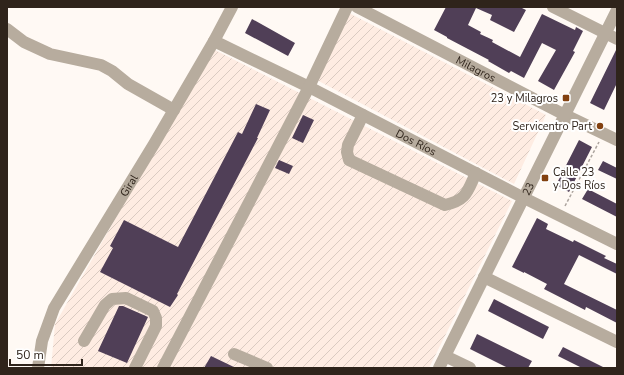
<svg xmlns="http://www.w3.org/2000/svg" width="624" height="375" font-family="'Nunito Sans',sans-serif">
	<style>
		.industrial { fill: url(#industrial-furrows) }
		.building { fill: #503f57 }
		.lines { fill: none; stroke-linecap: round; stroke-linejoin: round }
		.path { stroke: #ada59f; stroke-width: 1.5; stroke-dasharray: 3 2; stroke-linecap: butt }
		.minor { stroke: #b7ac9e; stroke-width: 12 }
		.poi-dot { fill: #834110; stroke: #fff; stroke-width: 1.5 }
		.labels { text-anchor: middle; stroke-width: 4; stroke-linejoin: round; paint-order: stroke }
		.street-label { font-size: 11px; fill: #2f241b; stroke: #fff }
		.poi-label { font-size: 11px; fill: #2f241b; stroke: #fff; text-anchor: end }
	</style>
	<defs>
		<pattern id="industrial-furrows" width="10" height="10" patternUnits="userSpaceOnUse"><rect width="10" height="10" fill="#feece2"/><path d="M-1 1l2-2M0 10L10 0M9 11l2-2" fill="none" stroke="#dacac1"/></pattern>
	</defs>
	<rect width="100%" height="100%" fill="#fff9f4"/>
	<path class="industrial" d="M347,12L546,115L514,184L313,78Z
		M213,49L512,201L429,368H51L55,324Z"/>
	<path class="building" d="M446,7H520L526,10L514,32L490,20L492,15L476,8L468,25L481,32L480,34L493,40L492,42L520,57L542,14L575,30L576,27L583,31L573,51L575,52L554,90L538,81L556,50L542,43L524,78L511,71L509,73L488,61L489,60L447,38V37L434,30Z
		M252,19L295,43L288,56L245,33Z
		M617,48V83L604,110L590,103Z
		M256,104L270,110L257,138H258L177,294L178,295L170,307L100,272L113,248L110,246L124,220L178,247L238,132L242,134Z
		M303,115L314,120L303,143L292,138Z
		M579,140L592,147L569,192L556,185Z
		M279,160L293,166L289,174L275,168Z
		M603,161L617,168V179L598,170Z
		M588,189L617,204V217L582,199Z
		M537,218L548,224L546,229L573,242L574,240L606,256L604,258L617,264V274L579,255L564,284L617,310V323L586,307L585,310L544,289L547,284L524,272V273L512,267Z
		M494,299L549,327L543,339L488,311Z
		M119,306H123L148,317L127,363L98,351Z
		M477,334L532,361L528,368H508L470,349Z
		M563,347L605,368H582L558,356Z
		M211,356L236,368H204Z"/>
	<g class="lines">
		<path class="path" d="M565,206L599,142"/>
		<g class="minor">
			<path id="s1" d="M357,7L565,115L617,140"/>
			<path d="M553,7L617,39"/>
			<path d="M7,29L24,42L50,54L101,65L112,71L128,84L174,110"/>
			<path id="s2" d="M214,41L309,87L524,198L617,244"/>
			<path d="M363,115L348,145L347,152L349,160L445,205C467,200 467,192 476,173"/>
			<path d="M484,277L617,342"/>
			<path d="M84,341L105,305L112,299L126,298L153,311L156,318V326L135,368"/>
			<path d="M234,354L267,368"/>
			<path d="M445,356L470,368"/>
			<path id="s3" d="M38,368L42,341L54,308L154,144L214,41L232,7"/>
			<path d="M163,368L309,87L347,7"/>
			<path id="s4" d="M439,368L617,10"/>
		</g>
	</g>
	<g class="poi-dot">
		<rect x="562" y="94" width="8" height="8" rx="2"/>
		<circle cx="600" cy="126" r="4"/>
		<rect x="541" y="174" width="8" height="8" rx="2"/>
	</g>
	<g class="labels">
		<g class="street-label">
			<text dy="4" stroke="none"><textPath href="#s1" startOffset="134">Milagros</textPath></text>
			<text dy="4" stroke="none"><textPath href="#s2" startOffset="226">Dos Ríos</textPath></text>
			<text dy="4" stroke="none"><textPath href="#s3" startOffset="206">Giral</textPath></text>
			<text dy="4" stroke="none"><textPath href="#s4" startOffset="200">23</textPath></text>
		</g>
		<g class="poi-label">
			<text x="558" y="102">23 y Milagros</text>
			<text x="592" y="130">Servicentro Part</text>
			<text x="553" y="176" text-anchor="start">Calle 23<tspan x="553" dy="13">y Dos Ríos</tspan></text>
		</g>
	</g>
	<rect width="624" height="375" fill="none" stroke="#2f241b" stroke-width="16"/>
	<path d="M10 359v6h72v-6" fill="none" stroke="#2f241b" stroke-width="2"/>
	<text x="16" y="359" font-size="12" fill="#2f241b" stroke="#ffffff" stroke-width="3" paint-order="stroke">50 m</text>
</svg>
